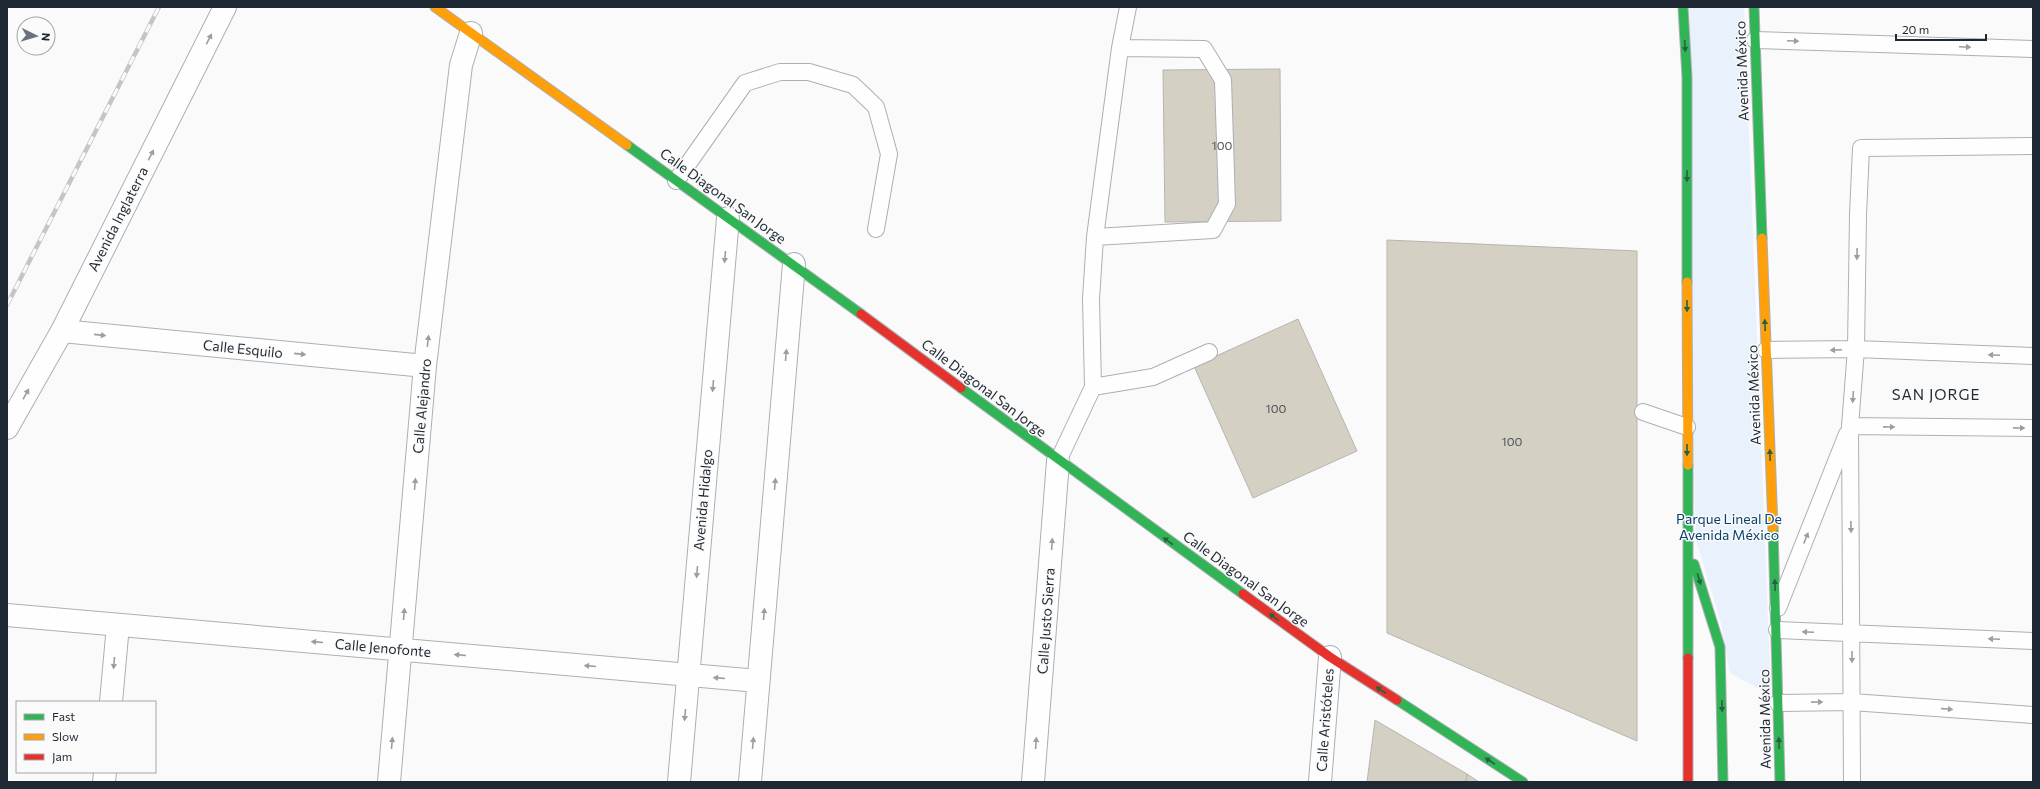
<svg xmlns="http://www.w3.org/2000/svg" width="2040" height="789" font-family="Commissioner,sans-serif">
	<style>
		.green { fill: #e9f2fc }
		.building { fill: #d5d0c4; stroke: #b7b5af }
		.lines { fill: none; stroke-linecap: round; stroke-linejoin: round }
		.lane-casing { stroke: #abb0b4; stroke-width: 18 }
		.street-casing { stroke: #abb0b4; stroke-width: 24 }
		.fast-casing { stroke: #abb0b4; stroke-width: 11 }
		.slow-casing { stroke: #abb0b4; stroke-width: 11 }
		.jam-casing { stroke: #abb0b4; stroke-width: 11 }
		.lane { stroke: #fefefe; stroke-width: 16 }
		.street { stroke: #fefefe; stroke-width: 22 }
		.fast { stroke: #30b455; stroke-width: 9 }
		.slow { stroke: #ff9f0a; stroke-width: 9 }
		.jam { stroke: #e5322d; stroke-width: 9 }
		.rail-casing { stroke: #c4c5c6; stroke-width: 4.5 }
		.rail { stroke: #fafafa; stroke-width: 3; stroke-dasharray: 9; stroke-linecap: butt }
		.oneway { fill: #9a9ea3 }
		.oneway2 { fill: #266141 }
		.labels { text-anchor: middle; stroke-width: 3; stroke-linejoin: round; paint-order: stroke }
		.number-label { font-size: 12px; fill: #4c5357 }
		.street-label { font-size: 14px; fill: #1f2933; stroke: #fafafa }
		.park-label { font-size: 14px; fill: #0a426e; stroke: #fafafa }
		.neighbourhood-label { font-size: 15px; letter-spacing: 1px; fill: #1f2933; stroke: #fafafa }
	</style>
	<rect width="100%" height="100%" fill="#fafafa"/>
	<path class="green" d="M1689,7H1744L1771,695L1730,673L1721,623L1695,537Z"/>
	<path class="building" d="M1280,69L1281,221L1165,222L1163,70Z
		M1387,240L1637,251V741L1387,633Z
		M1298,319L1357,451L1253,498L1194,366Z
		M1375,720L1467,774L1466,782H1367Z
		M1467,774L1479,782H1466Z"/>
	<g class="lines">
		<defs>
			<path id="lane" d="M1755,40L2033,49
				M676,181L745,83L780,72H809L853,85L876,107L889,154L876,229
				M1095,237L1213,230L1227,204L1223,80L1204,49L1120,48
				M1766,350L1856,349L2033,356
				M1093,387L1153,377L1209,352
				M1643,412L1687,427
				M1850,426L2033,428
				M1058,461L1093,387L1091,299L1095,237L1120,48L1128,7
				M1778,608L1847,434
				M1777,630L2033,641
				M1778,703L1852,702L2033,715
				M1852,782L1850,426L1856,349L1858,215L1861,148L2033,146"/>
			<path id="street" d="M62,331L425,366
				M7,428L62,331L225,7
				M7,615L758,681
				M111,702L118,625
				M104,782L105,772
				M389,782L425,366L461,65L471,33
				M679,782L728,218
				M750,782L794,264
				M1033,782L1058,461
				M1320,782L1330,657"/>
			<path id="fast" d="M1683,7L1687,77V282
				M1754,7L1762,238
				M627,145L861,314
				M961,388L1243,594
				M1688,465V658
				M1773,528L1780,782
				M1694,564L1720,647L1723,782
				M1397,700L1523,782"/>
			<path id="slow" d="M435,7L627,145
				M1762,238L1773,528
				M1687,282L1688,465"/>
			<path id="jam" d="M861,314L961,388
				M1243,594L1330,657L1397,700
				M1688,658V782"/>
		</defs>
		<use href="#lane" class="lane-casing"/>
		<use href="#street" class="street-casing"/>
		<use href="#fast" class="fast-casing"/>
		<use href="#slow" class="slow-casing"/>
		<use href="#jam" class="jam-casing"/>
		<use href="#lane" class="lane"/>
		<use href="#street" class="street"/>
		<use href="#fast" class="fast"/>
		<use href="#slow" class="slow"/>
		<use href="#jam" class="jam"/>
		<defs>
			<path id="rail" d="M7,305L159,7"/>
		</defs>
		<use href="#rail" class="rail-casing"/>
		<use href="#rail" class="rail"/>
	</g>
	<defs><path id="oneway-solid" d="M-6-.8H1V-3.2L6.5 0L1 3.2V.8H-6Z"/></defs>
	<g class="oneway">
		<use href="#oneway-solid" transform="translate(209 39) rotate(-63)"/>
		<use href="#oneway-solid" transform="translate(1793 41) rotate(2)"/>
		<use href="#oneway-solid" transform="translate(1965 47) rotate(2)"/>
		<use href="#oneway-solid" transform="translate(151 155) rotate(-63)"/>
		<use href="#oneway-solid" transform="translate(1857 254) rotate(91)"/>
		<use href="#oneway-solid" transform="translate(725 257) rotate(95)"/>
		<use href="#oneway-solid" transform="translate(100 335) rotate(6)"/>
		<use href="#oneway-solid" transform="translate(428 341) rotate(-83)"/>
		<use href="#oneway-solid" transform="translate(1836 350) rotate(178)"/>
		<use href="#oneway-solid" transform="translate(300 354) rotate(6)"/>
		<use href="#oneway-solid" transform="translate(786 355) rotate(-85)"/>
		<use href="#oneway-solid" transform="translate(1994 355) rotate(-178)"/>
		<use href="#oneway-solid" transform="translate(713 386) rotate(95)"/>
		<use href="#oneway-solid" transform="translate(26 394) rotate(-61)"/>
		<use href="#oneway-solid" transform="translate(1853 397) rotate(94)"/>
		<use href="#oneway-solid" transform="translate(1889 427) rotate(1)"/>
		<use href="#oneway-solid" transform="translate(2019 428) rotate(1)"/>
		<use href="#oneway-solid" transform="translate(415 484) rotate(-85)"/>
		<use href="#oneway-solid" transform="translate(775 484) rotate(-85)"/>
		<use href="#oneway-solid" transform="translate(1851 527) rotate(89)"/>
		<use href="#oneway-solid" transform="translate(1806 538) rotate(-68)"/>
		<use href="#oneway-solid" transform="translate(1052 544) rotate(-86)"/>
		<use href="#oneway-solid" transform="translate(697 572) rotate(95)"/>
		<use href="#oneway-solid" transform="translate(404 614) rotate(-85)"/>
		<use href="#oneway-solid" transform="translate(764 614) rotate(-85)"/>
		<use href="#oneway-solid" transform="translate(1808 632) rotate(-177)"/>
		<use href="#oneway-solid" transform="translate(1994 639) rotate(-178)"/>
		<use href="#oneway-solid" transform="translate(317 642) rotate(-175)"/>
		<use href="#oneway-solid" transform="translate(460 655) rotate(-175)"/>
		<use href="#oneway-solid" transform="translate(1852 657) rotate(90)"/>
		<use href="#oneway-solid" transform="translate(114 663) rotate(95)"/>
		<use href="#oneway-solid" transform="translate(590 666) rotate(-175)"/>
		<use href="#oneway-solid" transform="translate(719 678) rotate(-175)"/>
		<use href="#oneway-solid" transform="translate(1817 702) rotate(-1)"/>
		<use href="#oneway-solid" transform="translate(1947 709) rotate(4)"/>
		<use href="#oneway-solid" transform="translate(685 715) rotate(95)"/>
		<use href="#oneway-solid" transform="translate(392 743) rotate(-85)"/>
		<use href="#oneway-solid" transform="translate(753 743) rotate(-85)"/>
		<use href="#oneway-solid" transform="translate(1036 743) rotate(-86)"/>
	</g>
	<g class="oneway2">
		<use href="#oneway-solid" transform="translate(1685 46) rotate(87)"/>
		<use href="#oneway-solid" transform="translate(1687 176) rotate(90)"/>
		<use href="#oneway-solid" transform="translate(1687 306) rotate(90)"/>
		<use href="#oneway-solid" transform="translate(1765 325) rotate(-92)"/>
		<use href="#oneway-solid" transform="translate(1687 450) rotate(90)"/>
		<use href="#oneway-solid" transform="translate(1770 455) rotate(-92)"/>
		<use href="#oneway-solid" transform="translate(1168 541) rotate(-144)"/>
		<use href="#oneway-solid" transform="translate(1699 579) rotate(73)"/>
		<use href="#oneway-solid" transform="translate(1775 585) rotate(-92)"/>
		<use href="#oneway-solid" transform="translate(1274 617) rotate(-144)"/>
		<use href="#oneway-solid" transform="translate(1381 690) rotate(-147)"/>
		<use href="#oneway-solid" transform="translate(1722 706) rotate(89)"/>
		<use href="#oneway-solid" transform="translate(1779 743) rotate(-92)"/>
		<use href="#oneway-solid" transform="translate(1490 761) rotate(-147)"/>
	</g>
	<g class="labels">
		<g class="number-label">
			<text x="1222" y="150">100</text>
			<text x="1276" y="413">100</text>
			<text x="1512" y="446">100</text>
		</g>
		<g class="street-label">
			<text transform="translate(1742 71) rotate(-92)" y="5">Avenida México</text>
			<text transform="translate(723 196) rotate(36)" y="5">Calle Diagonal San Jorge</text>
			<text transform="translate(118 219) rotate(-63)" y="5">Avenida Inglaterra</text>
			<text transform="translate(243 349) rotate(6)" y="5">Calle Esquilo</text>
			<text transform="translate(984 388) rotate(37)" y="5">Calle Diagonal San Jorge</text>
			<text transform="translate(1754 395) rotate(-92)" y="5">Avenida México</text>
			<text transform="translate(422 406) rotate(-85)" y="5">Calle Alejandro</text>
			<text transform="translate(703 500) rotate(-85)" y="5">Avenida Hidalgo</text>
			<text transform="translate(1246 579) rotate(36)" y="5">Calle Diagonal San Jorge</text>
			<text transform="translate(1046 621) rotate(-86)" y="5">Calle Justo Sierra</text>
			<text transform="translate(383 648) rotate(5)" y="5">Calle Jenofonte</text>
			<text transform="translate(1765 719) rotate(-91)" y="5">Avenida México</text>
			<text transform="translate(1325 720) rotate(-86)" y="5">Calle Aristóteles</text>
		</g>
		<g class="park-label">
			<text x="1729" y="524">Parque Lineal De<tspan x="1729" dy="16">Avenida México</tspan></text>
		</g>
		<g class="neighbourhood-label">
			<text x="1936" y="400">SAN JORGE</text>
		</g>
	</g>
	<rect width="2040" height="789" fill="none" stroke="#1f2933" stroke-width="16"/>
	<rect x="16" y="701" width="140" height="72" fill="#fafafa" stroke="#a2a6aa"/>
	<rect x="24" y="714" width="20" height="6" fill="#30b455" stroke="#a2a6aa"/>
	<text x="52" y="721" font-size="12" fill="#1f2933">Fast</text>
	<rect x="24" y="734" width="20" height="6" fill="#ff9f0a" stroke="#a2a6aa"/>
	<text x="52" y="741" font-size="12" fill="#1f2933">Slow</text>
	<rect x="24" y="754" width="20" height="6" fill="#e5322d" stroke="#a2a6aa"/>
	<text x="52" y="761" font-size="12" fill="#1f2933">Jam</text>
	<g transform="translate(36 36) rotate(95)"><circle r="19" fill="#fafafa" stroke="#a2a6aa"/>
	<path d="M0-3L7 15L0 10L-7 15Z" fill="#6c7279"/>
	<text y="-6" font-size="11" font-weight="bold" text-anchor="middle" fill="#1f2933">N</text>
	</g>
	<path d="M1896 34v6h90v-6" fill="none" stroke="#1f2933" stroke-width="2"/>
	<text x="1902" y="34" font-size="12" fill="#1f2933" stroke="#fafafa" stroke-width="3" paint-order="stroke">20 m</text>
</svg>
